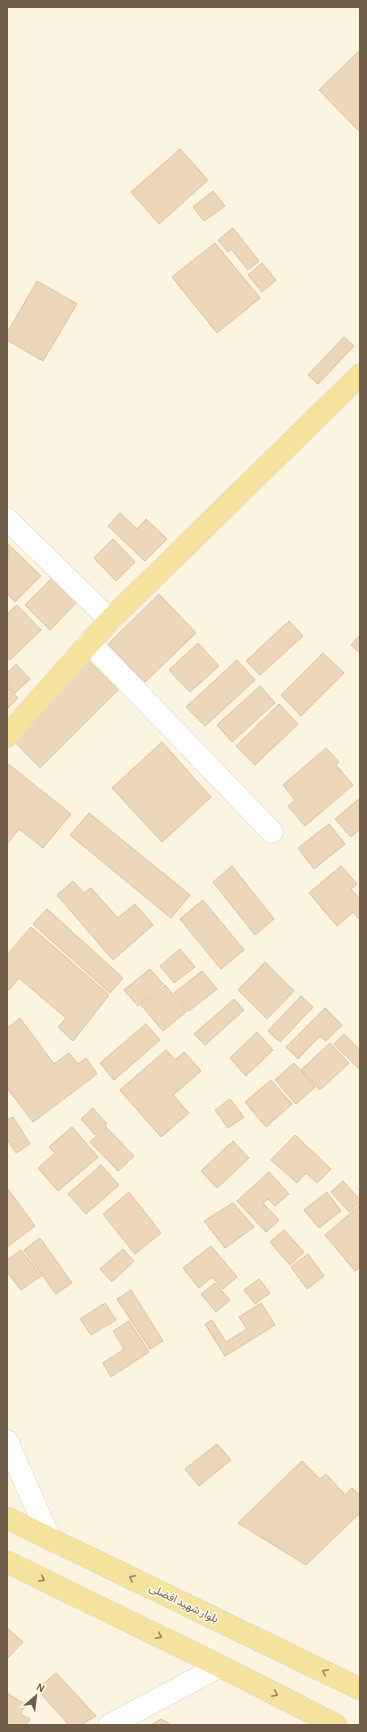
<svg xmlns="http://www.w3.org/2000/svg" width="367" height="1732" font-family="'Alegreya Sans','Noto Sans Arabic',sans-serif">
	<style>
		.building { fill: #edd7ba; stroke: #dec09c }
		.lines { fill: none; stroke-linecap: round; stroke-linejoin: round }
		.minor-casing { stroke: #ddd1bd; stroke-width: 23 }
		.major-casing { stroke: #dcd8d4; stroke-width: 23 }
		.minor { stroke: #fff; stroke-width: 22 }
		.major { stroke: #f4e29d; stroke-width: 22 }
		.oneway { stroke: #978563 }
		.labels { text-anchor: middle; stroke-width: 3.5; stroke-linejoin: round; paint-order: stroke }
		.street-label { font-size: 11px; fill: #6f5d4a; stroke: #fdf8e6 }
	</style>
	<rect width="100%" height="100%" fill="#faf4e0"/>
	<path class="building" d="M360,50V132L319,90Z
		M180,149L208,180L159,224L131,192Z
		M213,191L225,206L204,221L193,207Z
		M233,228L259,261L248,270L231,249L228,252L218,240Z
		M215,243L260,298L217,333L172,277Z
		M262,263L276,280L262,292L248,275Z
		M37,281L77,304L43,361L7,340V333Z
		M344,337L354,346L318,384L308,375Z
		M120,513L137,529L146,519L167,539L145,561L108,526Z
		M113,539L135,562L116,581L94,558Z
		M8,544L41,576L15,602L7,593Z
		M52,578L77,602L50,630L25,605Z
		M159,594L196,633L145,682L108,644Z
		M17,605L41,630L10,660L7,657V614Z
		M289,621L303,636L260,675L246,661Z
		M360,635V653L351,645Z
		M198,643L219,666L190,692L169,670Z
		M323,653L344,673L301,716L281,695Z
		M88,660L118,690L40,768L10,737Z
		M237,660L255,680L205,726L186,707Z
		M16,664L30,679L15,693L7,684V673Z
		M7,686L18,698L7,709Z
		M260,686L275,703L232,742L217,725Z
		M279,704L298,724L255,765L236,746Z
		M162,742L211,797L162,842L112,788Z
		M326,748L339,762L336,765L353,785L305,826L288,806L295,800L283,785Z
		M7,763L71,814L43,848L19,829L7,844Z
		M360,798V829L351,837L335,819Z
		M89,813L190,895L171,918L70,835Z
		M329,824L345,844L314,869L298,848Z
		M232,866L274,919L255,935L213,882Z
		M341,866L357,884L351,889L360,899V920L353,912L337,926L309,893Z
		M73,881L84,893L91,888L118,918L135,904L153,925L113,960L57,895Z
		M203,900L244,950L221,969L180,919Z
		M47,909L123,978L110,993L33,924Z
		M31,927L109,995L73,1041L58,1027L66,1018L19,978L9,990L7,988V955Z
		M180,949L195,967L174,983L160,966Z
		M265,962L294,991L267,1019L238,990Z
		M150,969L163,984L138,1006L124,990Z
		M202,971L217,989L189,1011L174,993Z
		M165,985L187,1011L163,1031L141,1005Z
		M301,996L313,1007L280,1042L268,1031Z
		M234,999L244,1010L205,1045L194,1034Z
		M325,1008L342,1025L326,1041L320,1036L298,1059L286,1047Z
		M20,1018L54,1064L69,1053L78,1064L86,1058L97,1074L33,1122L7,1088V1025L9,1027Z
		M146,1024L160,1040L114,1080L100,1063Z
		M257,1032L273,1050L246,1076L230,1058Z
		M344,1034L360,1050V1067L358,1068L334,1044Z
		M330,1043L349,1063L320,1090L301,1070Z
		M166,1050L175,1060L184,1052L201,1071L173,1095L189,1113L161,1137L120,1090Z
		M294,1063L315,1087L296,1104L275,1080Z
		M271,1080L292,1104L266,1127L245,1102Z
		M230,1099L244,1117L228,1128L215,1110Z
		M93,1108L107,1124L95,1135L81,1119Z
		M13,1117L30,1144L16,1153L7,1139V1120Z
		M72,1127L98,1157L58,1191L38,1168L55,1153L49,1147Z
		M106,1127L134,1156L118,1171L90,1142Z
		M295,1135L331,1169L317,1183L306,1173L297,1183L271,1160Z
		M233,1141L249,1158L217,1188L201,1171Z
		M101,1165L119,1185L86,1214L68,1194Z
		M269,1172L289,1194L275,1206L268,1199L263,1203L279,1220L266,1232L237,1201Z
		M343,1181L360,1200V1202L349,1212L331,1192Z
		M7,1188L35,1226L7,1247Z
		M129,1192L161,1233L135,1254L103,1214Z
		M327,1192L341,1211L319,1228L304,1210Z
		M233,1203L254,1227L225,1248L204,1221Z
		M360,1205V1267L355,1271L325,1235Z
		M284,1230L304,1252L290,1265L270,1242Z
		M40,1238L72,1283L56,1294L24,1250Z
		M211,1246L237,1277L223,1289L212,1277L199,1288L183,1268Z
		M123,1249L134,1261L112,1282L100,1269Z
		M21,1250L41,1276L21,1290L7,1272V1260Z
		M308,1254L324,1276L307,1289L291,1267Z
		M259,1279L270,1293L255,1304L244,1290Z
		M215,1283L230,1300L216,1312L201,1294Z
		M131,1290L163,1341L150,1349L117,1299Z
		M105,1303L116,1320L91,1335L80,1319Z
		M261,1303L275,1325L225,1356L205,1324L212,1320L226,1342L247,1329L239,1317Z
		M129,1321L149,1352L111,1377L103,1363L124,1349L113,1331Z
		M217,1444L231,1460L199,1486L185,1469Z
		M302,1461L320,1479L326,1474L345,1495L352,1488L360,1496V1513L306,1565L238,1523Z
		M7,1628L23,1642L7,1659Z
		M56,1673L96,1716L80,1725H69L37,1689Z
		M7,1693L26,1705L20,1714L30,1719L26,1725H7Z
		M161,1719L172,1725H151Z"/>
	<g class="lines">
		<defs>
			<path id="minor" d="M7,519L110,620
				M89,642L272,832
				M7,1441L50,1539
				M110,1725L220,1666"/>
			<path id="major" d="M7,736L110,620L360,375
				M7,1518L360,1689
				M7,1562L220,1666L336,1725"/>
		</defs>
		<use href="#minor" class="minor-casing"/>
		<use href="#major" class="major-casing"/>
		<use href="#minor" class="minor"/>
		<use href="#major" class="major"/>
	</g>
	<defs><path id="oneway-chevron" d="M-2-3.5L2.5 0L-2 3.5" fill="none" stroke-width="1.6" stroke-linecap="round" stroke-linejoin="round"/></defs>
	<g class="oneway">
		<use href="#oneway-chevron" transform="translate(132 1578) rotate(-154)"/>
		<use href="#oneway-chevron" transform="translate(42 1579) rotate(26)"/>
		<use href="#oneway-chevron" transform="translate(159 1636) rotate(26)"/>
		<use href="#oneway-chevron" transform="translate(325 1672) rotate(-154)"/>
		<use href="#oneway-chevron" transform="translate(275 1694) rotate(27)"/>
	</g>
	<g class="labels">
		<g class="street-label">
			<text transform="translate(184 1603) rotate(26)" y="4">بلوار شهید افضلی</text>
		</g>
	</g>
	<rect width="367" height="1732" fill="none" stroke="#6f5d4a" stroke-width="16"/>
	<g transform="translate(36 1696) rotate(28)" stroke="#fdf8e6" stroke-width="3" paint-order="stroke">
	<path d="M0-3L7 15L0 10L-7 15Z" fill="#6f5d4a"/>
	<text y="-6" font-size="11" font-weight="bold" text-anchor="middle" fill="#6f5d4a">N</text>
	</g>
</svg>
